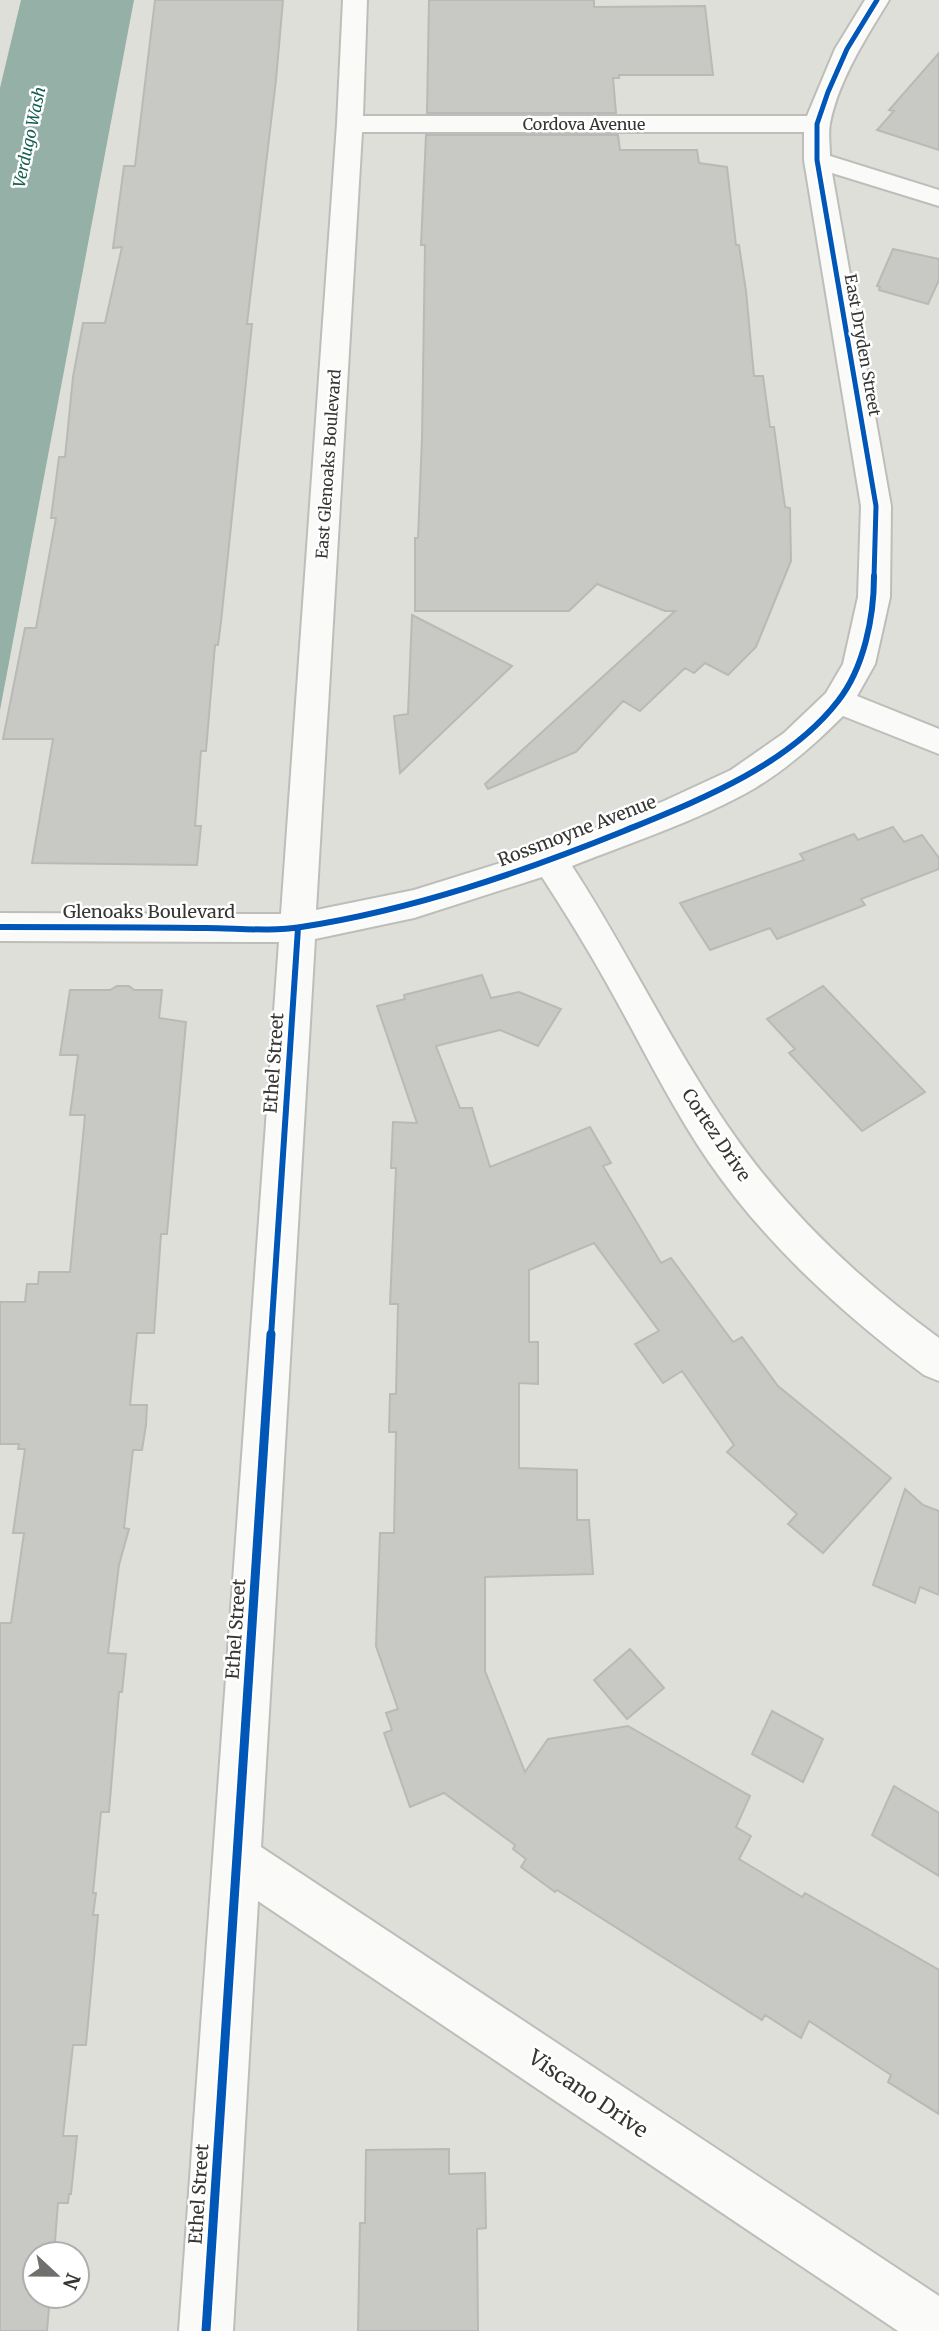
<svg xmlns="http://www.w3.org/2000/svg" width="939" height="2331" font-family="Merriweather,serif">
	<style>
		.water { fill: #95b0a7 }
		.building { fill: #c8c8c4; stroke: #bab9b5; stroke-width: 2 }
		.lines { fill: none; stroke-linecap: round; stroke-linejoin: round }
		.minor-casing { stroke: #bdbdb9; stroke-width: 4 }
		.minor { fill: #fafaf9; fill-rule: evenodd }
		.cycleway-far2-casing { stroke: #fff; stroke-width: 9 }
		.cycleway-far1-casing { stroke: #fff; stroke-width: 10 }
		.cycleway-casing { stroke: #fff; stroke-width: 13 }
		.cycleway-far2 { stroke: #0057b8; stroke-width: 5 }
		.cycleway-far1 { stroke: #0057b8; stroke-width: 6 }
		.cycleway { stroke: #0057b8; stroke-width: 9 }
		.labels { text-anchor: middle; stroke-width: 5; stroke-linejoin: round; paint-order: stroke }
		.far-street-label { font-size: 16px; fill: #353632; stroke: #fff }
		.far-water-label { font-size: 16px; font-style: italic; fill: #125f4f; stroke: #fff }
		.street-label { font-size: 18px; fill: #353632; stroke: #fff }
		.near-street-label { font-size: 21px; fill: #353632; stroke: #fff }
	</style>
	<rect width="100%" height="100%" fill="#dfdfda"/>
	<path class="water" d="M21,0H134L0,710V88Z"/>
	<path class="building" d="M155,0H283L276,80L247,324H252L221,622L218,645H215L206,751H201L195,826H201L197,865L32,863L53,739H3L25,628H36L56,518H51L59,457H65L73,377L83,323H105L122,247L113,248L124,166H135Z
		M429,0H594V7L705,6L713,75H619V78H613L616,113H427Z
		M939,53V150L877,130L894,111L889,110Z
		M426,135H618L620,150H697L699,163L727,167L736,245H739L746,291L754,376H763L770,427H774L785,507L790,508L791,561L756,647L728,675L705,663L694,673L685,668L640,711L623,701L576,752L488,789L485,784L675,611H665L597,584L569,611H415V538H418L422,439L425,245H421Z
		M893,249L939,259V280L928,304L879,290L880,287L877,286Z
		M412,615L512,666L400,773L394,716L408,714Z
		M893,827L904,842L922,835L939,858V869L861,899L865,905L777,939L770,928L710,950L680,903L804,860L800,854L854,834L858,840Z
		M482,975L491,998L519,992L561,1009L538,1046L500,1030L436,1046L460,1108H472L490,1167L590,1127L611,1163L603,1166L661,1263L671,1258L733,1342L742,1337L778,1386L891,1478L823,1553L788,1524L797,1514L727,1452L734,1445L682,1371L663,1383L635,1344L659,1331L594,1243L529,1270V1342H538V1384L519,1383V1468L577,1470V1520H589L593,1574L485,1577V1671L525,1772L548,1739L628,1726L750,1796L736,1827L751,1836L739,1859L802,1897L805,1893L939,1970V2114L888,2082L891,2075L809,2021L801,2038L765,2015L762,2020L557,1890L555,1892L521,1867L526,1859L513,1849L515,1845L444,1793L410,1807L384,1733L392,1730L386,1713L398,1709L376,1646L380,1533H394L396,1432H389L390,1394H396L398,1304H390L396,1168H391L393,1122L417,1123L377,1006L405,999L404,995Z
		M117,986H129L134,990H162L159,1018L186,1022L167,1234H161L154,1333H137L130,1405H147L146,1425L142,1450H133L124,1528L129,1529L119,1565L108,1653L126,1654L122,1692H119L109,1812H101L93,1893H96L93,1915H98L86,2045H73L63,2136H77L71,2194H69L68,2203H58L54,2254H35V2296H50L47,2331H0V1623H11L24,1533H13L25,1449H18L19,1444H0V1302H25L27,1284H38L39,1272H70L85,1115H70L78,1055H60L70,990H110Z
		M823,986L925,1092L862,1131L789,1053L795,1049L767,1019Z
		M905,1489L923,1505L939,1511V1595L920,1587L915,1603L873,1585Z
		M630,1649L664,1688L627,1719L594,1680Z
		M772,1711L823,1739L803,1782L752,1754Z
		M894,1786L939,1813V1876L872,1835Z
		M449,2149V2174L485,2173L486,2228L477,2229L478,2331H358L360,2223H365L366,2150Z"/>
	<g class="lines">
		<defs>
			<path id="minor" d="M343,0H367L363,116H807L835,49L865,0H889C866,38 839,79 830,123C828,133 830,145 830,156L939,190V206L832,173L891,506L890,597L875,664L857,696L939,729V754L843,716C816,743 788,768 755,788C700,820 632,842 572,866C630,955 675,1052 736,1138C791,1216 862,1282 939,1338V1381L924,1375C843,1314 767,1246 709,1162C670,1105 640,1042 606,982C586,946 564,911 542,877L414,918L315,939L261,1847L939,2296V2331H898L258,1901L233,2331H179L279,942L0,941V913L281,914L337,124ZM362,132H804V160L861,506L858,597L843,664L826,693L784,733L731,770L664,801L539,851L414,890L316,910Z"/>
		</defs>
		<use href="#minor" class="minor-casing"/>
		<use href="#minor" class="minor"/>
		<defs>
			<path id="cycleway-far2" d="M874,578L876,506L817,160V124L828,92L847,49L877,0"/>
			<path id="cycleway-far1" d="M0,927C69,927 137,927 206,928C236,928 271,932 301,927C412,910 520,873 624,831C697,801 788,766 838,701C864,668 874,617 874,576
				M271,1336L298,928"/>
			<path id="cycleway" d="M206,2331L271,1334"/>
		</defs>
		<use href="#cycleway-far2" class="cycleway-far2-casing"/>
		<use href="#cycleway-far1" class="cycleway-far1-casing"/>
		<use href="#cycleway" class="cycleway-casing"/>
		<use href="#cycleway-far2" class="cycleway-far2"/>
		<use href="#cycleway-far1" class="cycleway-far1"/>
		<use href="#cycleway" class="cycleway"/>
	</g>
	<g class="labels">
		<g class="far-street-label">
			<text x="584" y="130">Cordova Avenue</text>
			<text transform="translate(863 345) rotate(80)" y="6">East Dryden Street</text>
			<text transform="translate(328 464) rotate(-86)" y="6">East Glenoaks Boulevard</text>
		</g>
		<g class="far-water-label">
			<text transform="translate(29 137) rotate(-78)" y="6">Verdugo Wash</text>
		</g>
		<g class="street-label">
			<text transform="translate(577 831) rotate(-21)" y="6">Rossmoyne Avenue</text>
			<text x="149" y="918">Glenoaks Boulevard</text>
			<text transform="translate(274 1063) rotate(-86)" y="6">Ethel Street</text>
			<text transform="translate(716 1135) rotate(56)" y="6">Cortez Drive</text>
			<text transform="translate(236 1629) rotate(-86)" y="6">Ethel Street</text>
			<text transform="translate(199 2194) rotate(-86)" y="6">Ethel Street</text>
		</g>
		<g class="near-street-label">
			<text transform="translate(588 2094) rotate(34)" y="7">Viscano Drive</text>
		</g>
	</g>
	<g transform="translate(56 2275) rotate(112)"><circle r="33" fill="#ffffff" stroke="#aeafad" stroke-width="2"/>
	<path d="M0-5L12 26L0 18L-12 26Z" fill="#70716d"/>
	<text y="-10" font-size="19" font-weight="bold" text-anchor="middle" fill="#353632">N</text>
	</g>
</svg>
